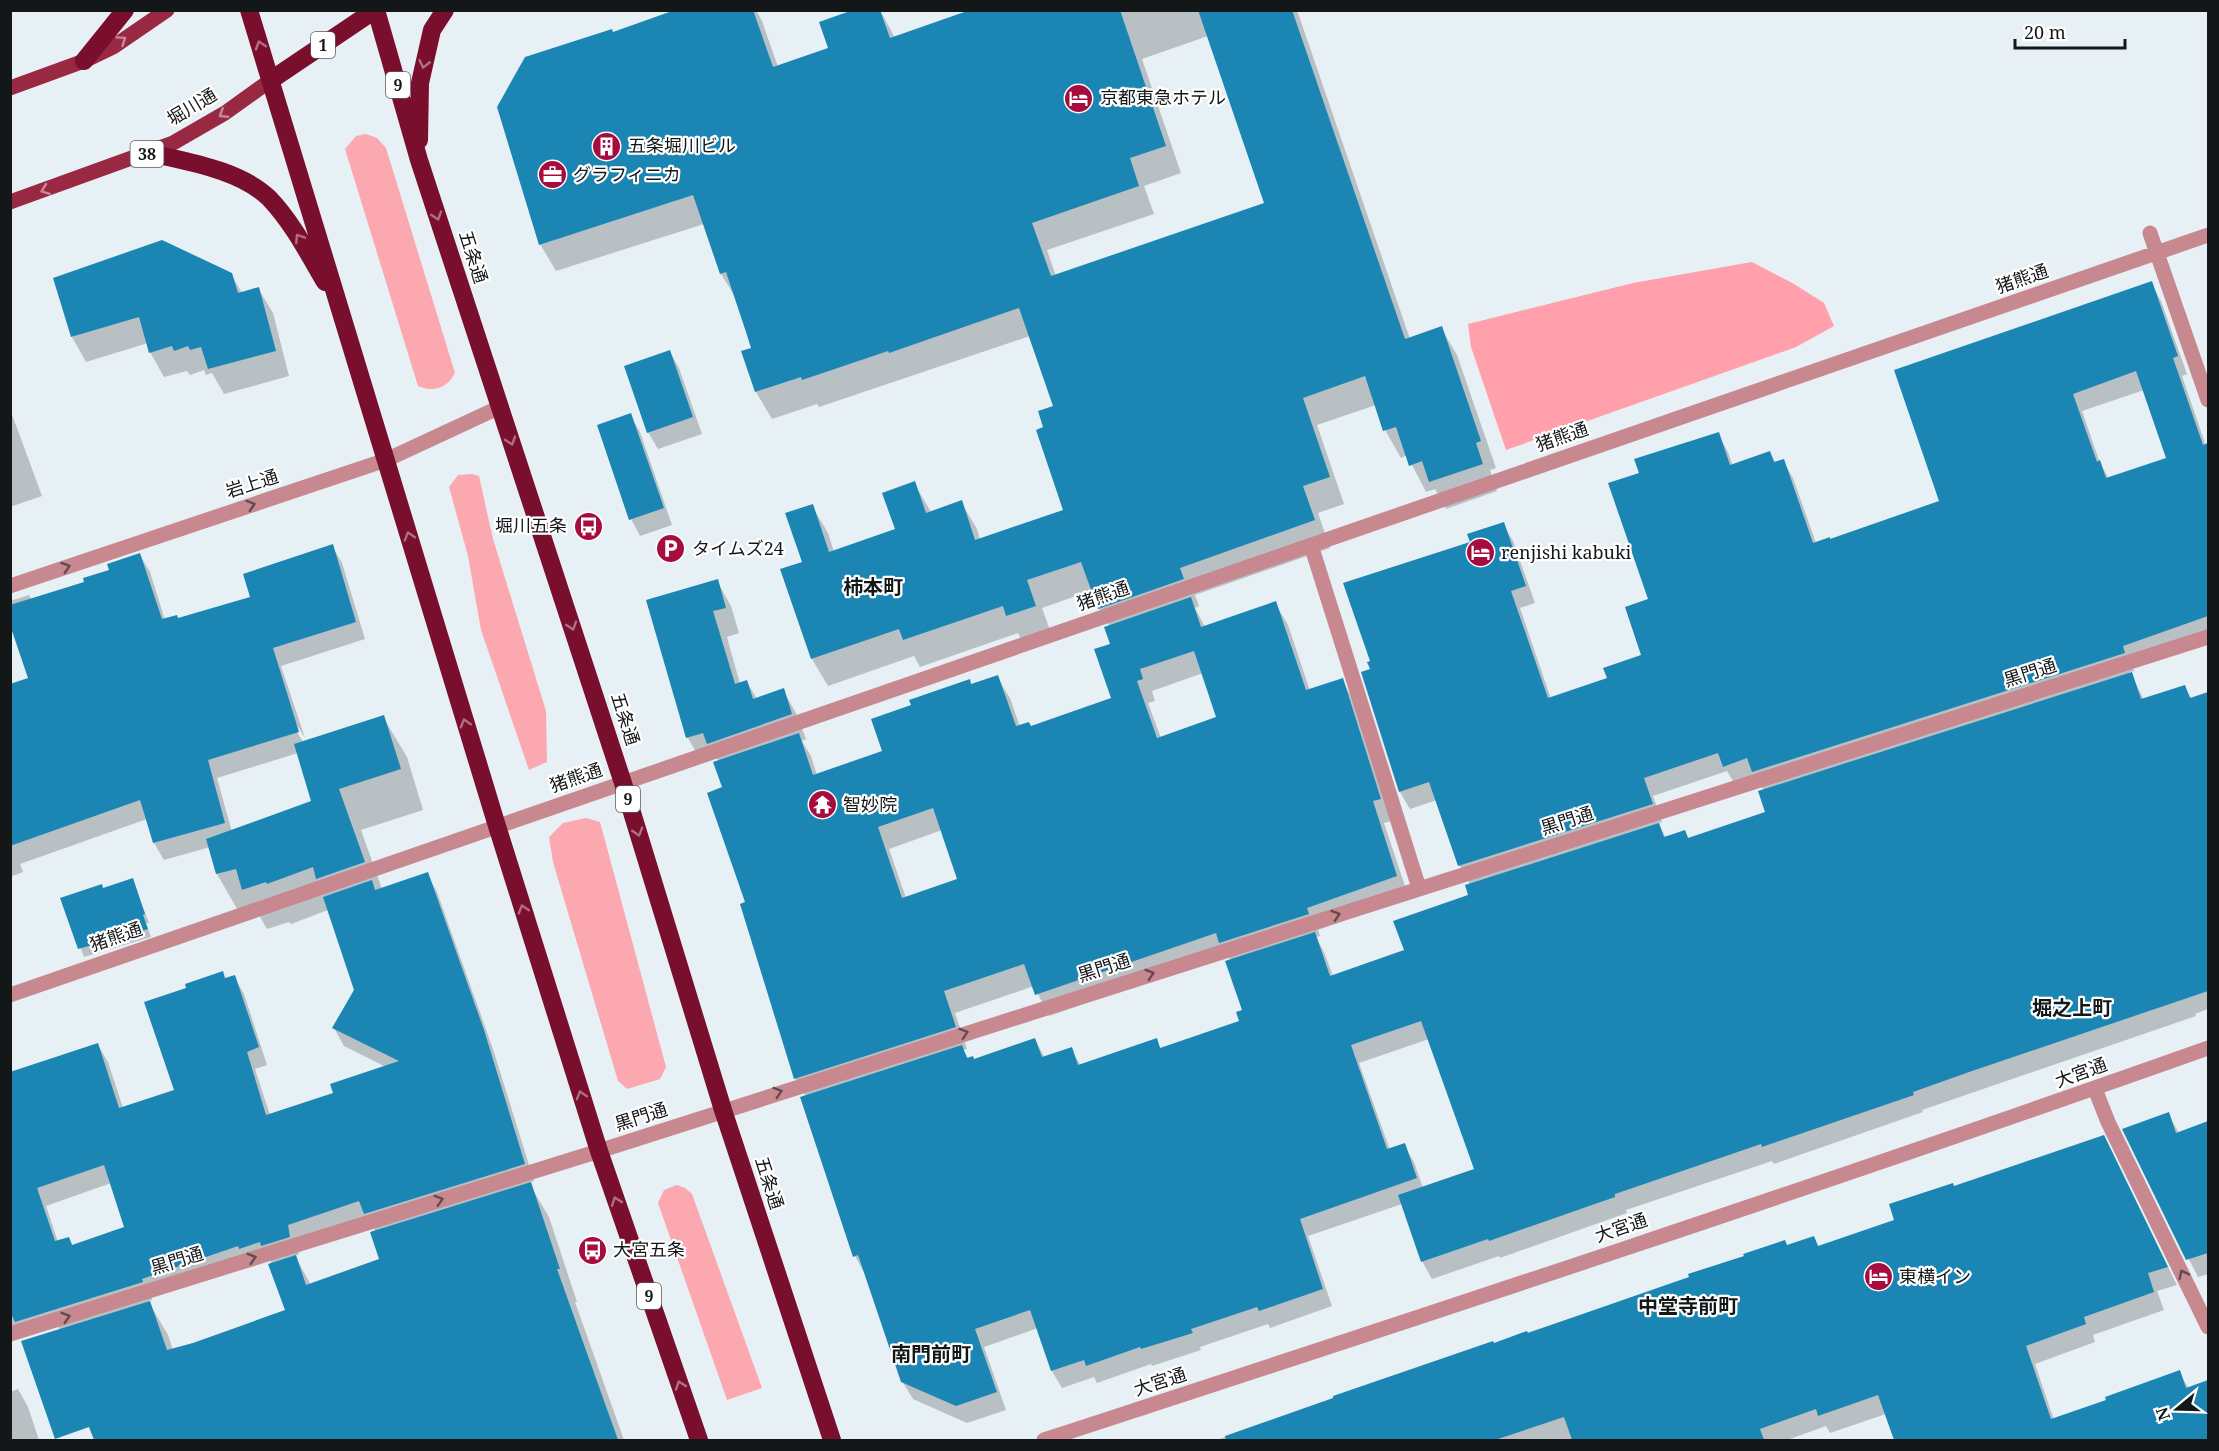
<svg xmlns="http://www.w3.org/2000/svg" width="2219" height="1451" font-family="'Noto Serif','Noto Sans JP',serif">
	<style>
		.green { fill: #fca8b1 }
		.forest { fill: #ffa0ac }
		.shadow { fill: #0003; fill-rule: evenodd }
		.building { fill: #1b86b4; fill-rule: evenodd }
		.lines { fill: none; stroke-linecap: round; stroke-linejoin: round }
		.minor { stroke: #c7888f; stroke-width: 15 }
		.major { stroke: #992942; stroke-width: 15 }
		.highway { stroke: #790e2d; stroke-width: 18 }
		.oneway { stroke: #c78997 }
		.oneway2 { stroke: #af6e81 }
		.oneway3 { stroke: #654a4e }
		.labels { text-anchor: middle; stroke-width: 4.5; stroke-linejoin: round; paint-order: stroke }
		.shield { fill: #fff; stroke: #5a5d5d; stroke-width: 1.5 }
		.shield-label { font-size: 16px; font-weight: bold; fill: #141718 }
		.poi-label { font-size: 18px; fill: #141718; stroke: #fff; text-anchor: start }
		.street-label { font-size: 18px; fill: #141718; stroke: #fff }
		.neighbourhood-label { font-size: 20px; font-weight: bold; fill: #141718; stroke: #fff }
	</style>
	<rect width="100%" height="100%" fill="#e7f0f5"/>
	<path class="green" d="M366,134L377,138L386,148L455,373C447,388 434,393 418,386L345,149L356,136Z
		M472,474L479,476L493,539L546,711L547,762L529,770L481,630L468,556L449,487L458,475Z
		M586,818L600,822L666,1067L660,1079L627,1089L618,1081L553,862L549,837L563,823Z
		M677,1185L685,1188L692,1194L762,1388L727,1400L658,1203L664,1190Z"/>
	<path class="forest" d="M1752,262L1794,284L1824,303L1834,326L1796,347L1506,450L1471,347L1468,324L1633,283Z"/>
	<path class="shadow" d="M697,10H756L762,21L778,67L829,49L858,10H880L895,38L975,10H1297L1410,339L1441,328L1457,355L1496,468L1490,470L1497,491L1446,509L1435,489L1426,492L1407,455L1401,458L1385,430L1376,405L1317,425L1344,504L1318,513L1330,548L1195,595L1199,606L1195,608L1205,627L1275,603L1288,625L1310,691L1342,680L1354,701L1392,821L1384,823L1409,898L1318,930L1320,936L1316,937L1324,952L1333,976L1405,951L1470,896V884L1460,866L1437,800L1410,809L1400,792L1363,672L1371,670L1472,543L1503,524L1513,541L1535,603L1520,608L1551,699L1609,679L1643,656L1650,600L1641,474L1718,434L1728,452L1733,466L1770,453L1776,463L1783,461L1793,478L1816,543L1830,541L1941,502L2151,283L2161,301L2187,374L2182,376L2206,446H2208V636L2132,663L2134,671L2130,672L2144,700L2184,687L2192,699L2208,693V1009L2195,1014L2196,1016L1922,1110L1923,1112L1774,1164L1772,1161L1626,1210L1627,1213L1500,1258L1499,1256L1432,1279L1422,1261L1402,1204L1308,1236L1332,1306L1270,1328L1268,1324L1200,1347L1201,1350L1152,1366L1151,1364L1097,1383L1094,1377L1062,1388L1052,1371L1038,1328L984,1347L1006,1410L967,1423L913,1399L902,1381L865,1274L855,1256L806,1097L795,1078L747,903L719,762L717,758L702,763L688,738L648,601L717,581L731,606L739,633L727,637L740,684L747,682L757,699L783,690L797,715L806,739L802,741L811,756L817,775L884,752L971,686L997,677L1010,698L1020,727L1031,728L1113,699L1110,627L1099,608L1093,590L1042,608L1051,633L1023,643L1018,633L920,667L914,656L828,686L812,659L782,570L804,562L812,506L828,533L834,552L897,530L914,483L931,512L961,502L977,529L980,540L1065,510L1045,428L1055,407L1030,336L819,407L817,404L772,419L756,392L743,352L753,349L737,300L721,274L704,224L556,271L540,244L613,33ZM1208,36L1266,204L1056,276L1047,250L1154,214L1144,186L1181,173L1142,59ZM2144,390L2167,459L2109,479L2100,463L2082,411ZM1203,673L1218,718L1161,738L1148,703L1155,701L1152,691ZM1727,771L1734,783L1756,776L1764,791L1767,813L1689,839L1685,831L1666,838L1658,823L1662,822L1653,796ZM942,830L959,880L906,898L889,849ZM1227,954L1231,961L1244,1011L1241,1022L1161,1049L1156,1040L1081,1066L1071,1049L1045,1058L1035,1040L974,1061L969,1059L963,1050L967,1049L955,1013L1034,986L1049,1016ZM1429,1039L1475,1170L1423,1188L1414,1162L1404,1145L1390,1150L1359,1063Z
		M231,274L242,293L258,288L273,313L289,376L224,394L212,373L206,375L204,370L190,375L187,371L164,377L150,352L148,343L86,362L72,337Z
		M670,352L679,368L702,434L658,449L648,432Z
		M10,409L42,496L10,507Z
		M630,415L640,432L672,525L640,536L631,519Z
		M332,546L342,563L365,639L281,666L305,738L297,725L294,727L303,742L383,717L407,757L423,810L361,830L382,889L427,874L437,892L493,1049L534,1181L529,1183L549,1217L577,1302H575L624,1440H372L368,1429L337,1440H95L56,1331L60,1330L53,1318L10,1333V1073L98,1045L108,1062L123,1108L176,1091L226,980L234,977L244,994L267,1065L255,1069L270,1115L335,1094L386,1067L344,1046L334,1028L355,991L328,910L291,924L289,922L267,929L256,910L240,914L217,874L210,847L164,860L154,843L147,819L20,864L23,872L10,877V685L30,679L10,620V601L29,595L32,600L86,583L140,555L150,572L165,620L178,619L252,598ZM298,753L313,802L232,832L217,778ZM111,1183L126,1228L73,1246L69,1239L58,1242L46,1206ZM368,1219L376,1232L381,1260L311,1285L295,1256L299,1254L297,1242ZM270,1259L287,1311L173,1350L168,1335L148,1301L152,1300L151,1296Z
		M132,879L149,923H146L151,937L84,957L62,899L103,889Z
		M2168,1114L2179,1133L2208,1123V1274L2198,1277L2124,1130Z
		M2113,1155L2177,1285L2157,1291L2164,1310L2093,1335L2095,1342L2035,1364L2054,1420L2108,1401L2179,1372L2189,1389L2208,1382V1440H1895L1886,1414L1830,1433L1826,1426L1787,1440L1219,1439L1493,1344L1814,1238L1819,1247L1896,1221L1954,1188Z
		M18,1389L28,1407L39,1440H10V1392Z"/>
	<path class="building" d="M675,10H753L773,67L828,48L819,22L853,10H880L890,38L970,10H1120L1166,146L1130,158L1139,186L1032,223L1051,276L1264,203L1198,10H1292L1405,339L1442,326L1481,441L1476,443L1483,464L1429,482L1422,461L1409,466L1396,427L1383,431L1365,376L1303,398L1330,477L1303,486L1315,520L1180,568L1184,579L1098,609L1081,562L1027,580L1036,606L1006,616L1003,606L903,640L899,629L811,659L780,569L802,562L785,513L813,504L829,552L895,529L882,493L915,481L926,513L962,500L975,540L1063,510L1036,430L1043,427L1038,411L1053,406L1019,308L889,353L888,351L802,380L801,377L755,392L741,351L751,348L746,332L726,272L720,274L693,195L539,245L497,107L525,57L612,29L613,32Z
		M162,240L232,273L238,293L259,287L276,351L208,369L201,347L190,350L188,346L174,351L172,346L149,353L139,317L71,337L53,278Z
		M2152,281L2178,356L2173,358L2203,445L2208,443V616L2123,646L2125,653L1752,772L1747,758L1723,767L1718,753L1644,778L1653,804L1458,866L1429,782L1399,792L1361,672L1370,669L1367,662L1370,661L1343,583L1470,542L1467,534L1504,522L1526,586L1511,591L1548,698L1607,678L1603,668L1641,655L1625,607L1648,599L1608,483L1639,473L1634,459L1719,432L1730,465L1770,451L1774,462L1784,459L1813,543L1830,537V539L1939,501L1894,370ZM2136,371L2166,458L2106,478L2100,460L2097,462L2073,394Z
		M670,350L693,417L647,433L624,366Z
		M631,413L664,508L629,520L597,425Z
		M333,544L356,622L273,648L299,732L208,760L225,823L153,843L140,800L10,846V684L28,678L10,625V605L84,582L83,578L109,570L107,564L140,553L162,619L177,615L178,618L250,597L243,574Z
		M718,579L726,608L713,611L735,684L747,680L753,699L784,688L792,714L707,744L703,733L686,738L646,600Z
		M1191,597L1201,627L1276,601L1306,690L1343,678L1381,799L1373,801L1397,876L1307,908L1309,914L1219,943L1216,933L1035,995L1024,964L944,991L956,1027L794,1079L740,904L745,902L707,793L722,787L713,762L799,733L813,775L882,751L871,719L911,705L909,700L970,679L971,684L998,675L1016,726L1029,722L1031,726L1111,698L1094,649L1110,644L1104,627ZM1194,651L1216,717L1157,738L1137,681L1143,679L1140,669ZM933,808L957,879L902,898L878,827Z
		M2132,672L2141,699L2185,685L2190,698L2208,692V991L1972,1071L1913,1092L1914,1095L1762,1147L1761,1144L1615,1194V1197L1489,1241L1488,1239L1421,1262L1398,1195L1474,1169L1421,1021L1351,1045L1387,1149L1405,1143L1417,1178L1300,1219L1323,1289L1259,1311L1257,1307L1191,1329L1193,1333L1141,1349L1140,1347L1086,1366L1084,1360L1051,1371L1030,1310L975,1329L997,1392L956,1406L901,1382L858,1255L853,1257L800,1097L962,1045L967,1058L973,1056L974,1059L1035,1038L1042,1057L1072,1047L1078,1065L1157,1038L1160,1048L1239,1021L1236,1012L1242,1010L1225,961L1315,932L1330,976L1404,950L1393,921L1468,895L1465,885L1659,823L1664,837L1685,830L1688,838L1765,812L1758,791Z
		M384,715L401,769L339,789L365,862L316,879L313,867L267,884L266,882L242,890L236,869L216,874L206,839L311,801L294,744Z
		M428,872L484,1030L525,1164L364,1214L359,1201L288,1225L290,1237L261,1246L260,1242L239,1249L238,1246L142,1279L143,1282L15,1322L10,1311V1072L98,1043L119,1108L174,1090L144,1002L186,988L185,984L223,971L225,978L235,975L259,1047L247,1052L266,1115L333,1093L330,1084L399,1061L332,1028L354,990L323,897L372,880L375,890ZM104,1165L124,1227L72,1245L69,1237L55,1241L37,1188Z
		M133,878L145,914L143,915L148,929L78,949L60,898L102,884L103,888Z
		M2169,1112L2176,1133L2208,1121V1253L2186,1260L2122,1129Z
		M2104,1135L2168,1267L2148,1273L2154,1292L2084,1317L2086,1324L2026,1346L2051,1419L2106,1400L2105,1397L2180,1370L2186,1388L2208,1380V1440H1894L1878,1395L1818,1416L1816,1409L1760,1429L1764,1440H1572L1564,1417L1495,1440H1226L1225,1436L1333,1398V1396L1493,1341L1494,1343L1527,1331L1528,1333L1689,1277L1688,1274L1744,1256L1743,1254L1785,1240L1787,1245L1814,1236L1818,1246L1894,1220L1889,1204L1953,1183L1954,1186Z
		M531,1182L560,1269H557L618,1440H94L89,1427L55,1439L21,1341L150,1301L167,1350L193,1343L285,1310L268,1264L296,1255L306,1285L379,1259L370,1232Z"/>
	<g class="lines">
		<path class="minor" d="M2150,233L2208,400
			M1311,545L1419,888
			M10,586L386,460L500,407
			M10,995L2208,235
			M2095,1089L2108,1122L2208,1327
			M10,1334L599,1151L2208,637
			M1044,1440C1433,1313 1822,1185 2208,1048"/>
		<path class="major" d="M10,88L84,61L113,47L167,10
			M10,202L173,143L225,113L271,80"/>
		<path class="highway" d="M249,10L497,826L599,1151L699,1440
			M376,10L419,160L623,783L723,1110L832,1440
			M84,61L125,10
			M271,80L375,10
			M419,140L420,83L432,30L445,10
			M150,153C188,162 240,170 269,198C292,222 308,253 325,282"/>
	</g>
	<defs><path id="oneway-chevron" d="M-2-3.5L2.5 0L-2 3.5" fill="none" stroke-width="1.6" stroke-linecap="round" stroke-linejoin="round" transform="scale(1.5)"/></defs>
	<g class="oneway">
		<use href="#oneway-chevron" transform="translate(122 40) rotate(-34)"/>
		<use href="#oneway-chevron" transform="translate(223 114) rotate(148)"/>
		<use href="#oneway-chevron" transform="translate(45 190) rotate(160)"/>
	</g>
	<g class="oneway2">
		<use href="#oneway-chevron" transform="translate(260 45) rotate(-108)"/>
		<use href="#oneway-chevron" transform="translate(424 64) rotate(103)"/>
		<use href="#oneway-chevron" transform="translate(437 216) rotate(72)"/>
		<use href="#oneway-chevron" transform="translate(299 238) rotate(-123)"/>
		<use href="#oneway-chevron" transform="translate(511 441) rotate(72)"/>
		<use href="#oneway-chevron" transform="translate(409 536) rotate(-107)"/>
		<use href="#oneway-chevron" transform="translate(572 626) rotate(72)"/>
		<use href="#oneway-chevron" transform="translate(465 723) rotate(-107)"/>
		<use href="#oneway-chevron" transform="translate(638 832) rotate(73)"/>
		<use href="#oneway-chevron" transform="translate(523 909) rotate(-107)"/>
		<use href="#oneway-chevron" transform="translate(581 1095) rotate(-107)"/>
		<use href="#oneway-chevron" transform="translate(616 1201) rotate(-109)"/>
		<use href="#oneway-chevron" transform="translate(680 1385) rotate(-109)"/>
	</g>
	<g class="oneway3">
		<use href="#oneway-chevron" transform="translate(251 505) rotate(-18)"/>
		<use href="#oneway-chevron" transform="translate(66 567) rotate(-18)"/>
		<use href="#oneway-chevron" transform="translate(1336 915) rotate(-18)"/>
		<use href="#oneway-chevron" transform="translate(1150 974) rotate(-18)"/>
		<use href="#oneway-chevron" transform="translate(964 1033) rotate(-18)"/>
		<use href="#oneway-chevron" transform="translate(778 1092) rotate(-18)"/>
		<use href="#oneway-chevron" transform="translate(439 1200) rotate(-17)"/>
		<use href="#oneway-chevron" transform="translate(252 1258) rotate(-17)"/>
		<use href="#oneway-chevron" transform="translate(2183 1274) rotate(-116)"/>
		<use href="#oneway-chevron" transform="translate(66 1317) rotate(-17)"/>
	</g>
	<defs>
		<symbol id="hotel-disc" viewBox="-11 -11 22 22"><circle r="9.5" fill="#a60d3e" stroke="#fff"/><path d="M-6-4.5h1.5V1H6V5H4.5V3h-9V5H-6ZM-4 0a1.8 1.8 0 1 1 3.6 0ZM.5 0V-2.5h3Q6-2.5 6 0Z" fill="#fff"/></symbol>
		<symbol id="building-disc" viewBox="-11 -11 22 22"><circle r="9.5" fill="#a60d3e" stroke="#fff"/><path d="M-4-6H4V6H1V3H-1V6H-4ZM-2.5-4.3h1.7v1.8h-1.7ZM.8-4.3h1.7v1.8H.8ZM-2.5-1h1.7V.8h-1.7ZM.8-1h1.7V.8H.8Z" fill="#fff"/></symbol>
		<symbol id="office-disc" viewBox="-11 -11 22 22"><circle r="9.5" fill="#a60d3e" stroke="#fff"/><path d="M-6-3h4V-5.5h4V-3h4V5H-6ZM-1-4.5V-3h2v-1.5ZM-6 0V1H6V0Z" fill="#fff"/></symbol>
		<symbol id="bus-disc" viewBox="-11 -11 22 22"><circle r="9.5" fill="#a60d3e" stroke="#fff"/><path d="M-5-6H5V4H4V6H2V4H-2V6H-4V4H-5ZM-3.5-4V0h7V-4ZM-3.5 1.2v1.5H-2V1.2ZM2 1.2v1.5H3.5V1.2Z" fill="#fff"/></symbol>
		<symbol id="parking-disc" viewBox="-11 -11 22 22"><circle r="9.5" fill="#a60d3e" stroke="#fff"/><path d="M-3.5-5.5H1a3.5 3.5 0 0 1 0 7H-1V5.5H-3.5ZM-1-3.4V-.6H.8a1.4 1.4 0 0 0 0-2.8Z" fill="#fff"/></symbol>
		<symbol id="temple-disc" viewBox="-11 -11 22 22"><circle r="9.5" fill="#a60d3e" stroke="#fff"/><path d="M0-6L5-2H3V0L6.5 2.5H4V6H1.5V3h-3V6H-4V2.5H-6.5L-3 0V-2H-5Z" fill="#fff"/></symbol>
	</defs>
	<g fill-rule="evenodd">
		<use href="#hotel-disc" x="1062" y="82" width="33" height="33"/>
		<use href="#building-disc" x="590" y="130" width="33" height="33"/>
		<use href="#office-disc" x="536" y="158" width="33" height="33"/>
		<use href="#bus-disc" x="572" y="510" width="33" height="33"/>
		<use href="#parking-disc" x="654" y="532" width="33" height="33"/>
		<use href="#hotel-disc" x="1464" y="536" width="33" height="33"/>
		<use href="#temple-disc" x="806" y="788" width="33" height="33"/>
		<use href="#bus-disc" x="576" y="1234" width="33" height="33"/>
		<use href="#hotel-disc" x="1862" y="1260" width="33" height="33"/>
	</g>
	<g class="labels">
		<g class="shield">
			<rect x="311" y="32" width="24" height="26" rx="4.5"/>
			<rect x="386" y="72" width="24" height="26" rx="4.5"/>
			<rect x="130.5" y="141" width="33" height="26" rx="4.5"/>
			<rect x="616" y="786" width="24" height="26" rx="4.5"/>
			<rect x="637" y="1283" width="24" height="26" rx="4.5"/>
		</g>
		<g class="shield-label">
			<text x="323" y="51">1</text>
			<text x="398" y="91">9</text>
			<text x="147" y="160">38</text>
			<text x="628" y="805">9</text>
			<text x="649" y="1302">9</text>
		</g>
		<g class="poi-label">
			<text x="1100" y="104">京都東急ホテル</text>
			<text x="628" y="152">五条堀川ビル</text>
			<text x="573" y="181">グラフィニカ</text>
			<text x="567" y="532" text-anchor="end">堀川五条</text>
			<text x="692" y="555">タイムズ24</text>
			<text x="1501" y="559">renjishi kabuki</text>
			<text x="843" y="811">智妙院</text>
			<text x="613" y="1256">大宮五条</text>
			<text x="1899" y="1283">東横イン</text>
		</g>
		<g class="street-label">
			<text transform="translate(192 107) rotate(-31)" y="6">堀川通</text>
			<text transform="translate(473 257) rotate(72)" y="6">五条通</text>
			<text transform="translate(2022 279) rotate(-19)" y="6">猪熊通</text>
			<text transform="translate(1562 437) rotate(-19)" y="6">猪熊通</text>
			<text transform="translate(252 484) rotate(-18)" y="6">岩上通</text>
			<text transform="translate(1103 596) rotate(-19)" y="6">猪熊通</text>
			<text transform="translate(2030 673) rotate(-18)" y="6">黒門通</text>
			<text transform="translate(625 719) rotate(72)" y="6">五条通</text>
			<text transform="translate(576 778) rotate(-19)" y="6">猪熊通</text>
			<text transform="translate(1567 821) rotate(-18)" y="6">黒門通</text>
			<text transform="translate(116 937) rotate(-19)" y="6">猪熊通</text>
			<text transform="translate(1104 968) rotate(-18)" y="6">黒門通</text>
			<text transform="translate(2081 1073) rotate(-20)" y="6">大宮通</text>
			<text transform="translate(641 1117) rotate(-18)" y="6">黒門通</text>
			<text transform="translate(769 1183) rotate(72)" y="6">五条通</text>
			<text transform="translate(1621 1228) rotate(-19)" y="6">大宮通</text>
			<text transform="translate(177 1261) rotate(-17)" y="6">黒門通</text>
			<text transform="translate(1160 1382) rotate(-18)" y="6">大宮通</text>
		</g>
		<g class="neighbourhood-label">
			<text x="873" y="594">柿本町</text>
			<text x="2072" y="1015">堀之上町</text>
			<text x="1688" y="1313">中堂寺前町</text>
			<text x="931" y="1361">南門前町</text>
		</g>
	</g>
	<rect width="2219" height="1451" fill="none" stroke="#141718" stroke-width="24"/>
	<g transform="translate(2177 1409) rotate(251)" stroke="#ffffff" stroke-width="4.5" paint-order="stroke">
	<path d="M0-4.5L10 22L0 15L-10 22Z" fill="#141718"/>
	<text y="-9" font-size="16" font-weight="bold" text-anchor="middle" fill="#141718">N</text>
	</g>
	<path d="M2015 39v9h110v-9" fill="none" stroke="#141718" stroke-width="3"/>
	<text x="2024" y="39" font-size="18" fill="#141718" stroke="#ffffff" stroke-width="4.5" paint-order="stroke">20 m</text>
</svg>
